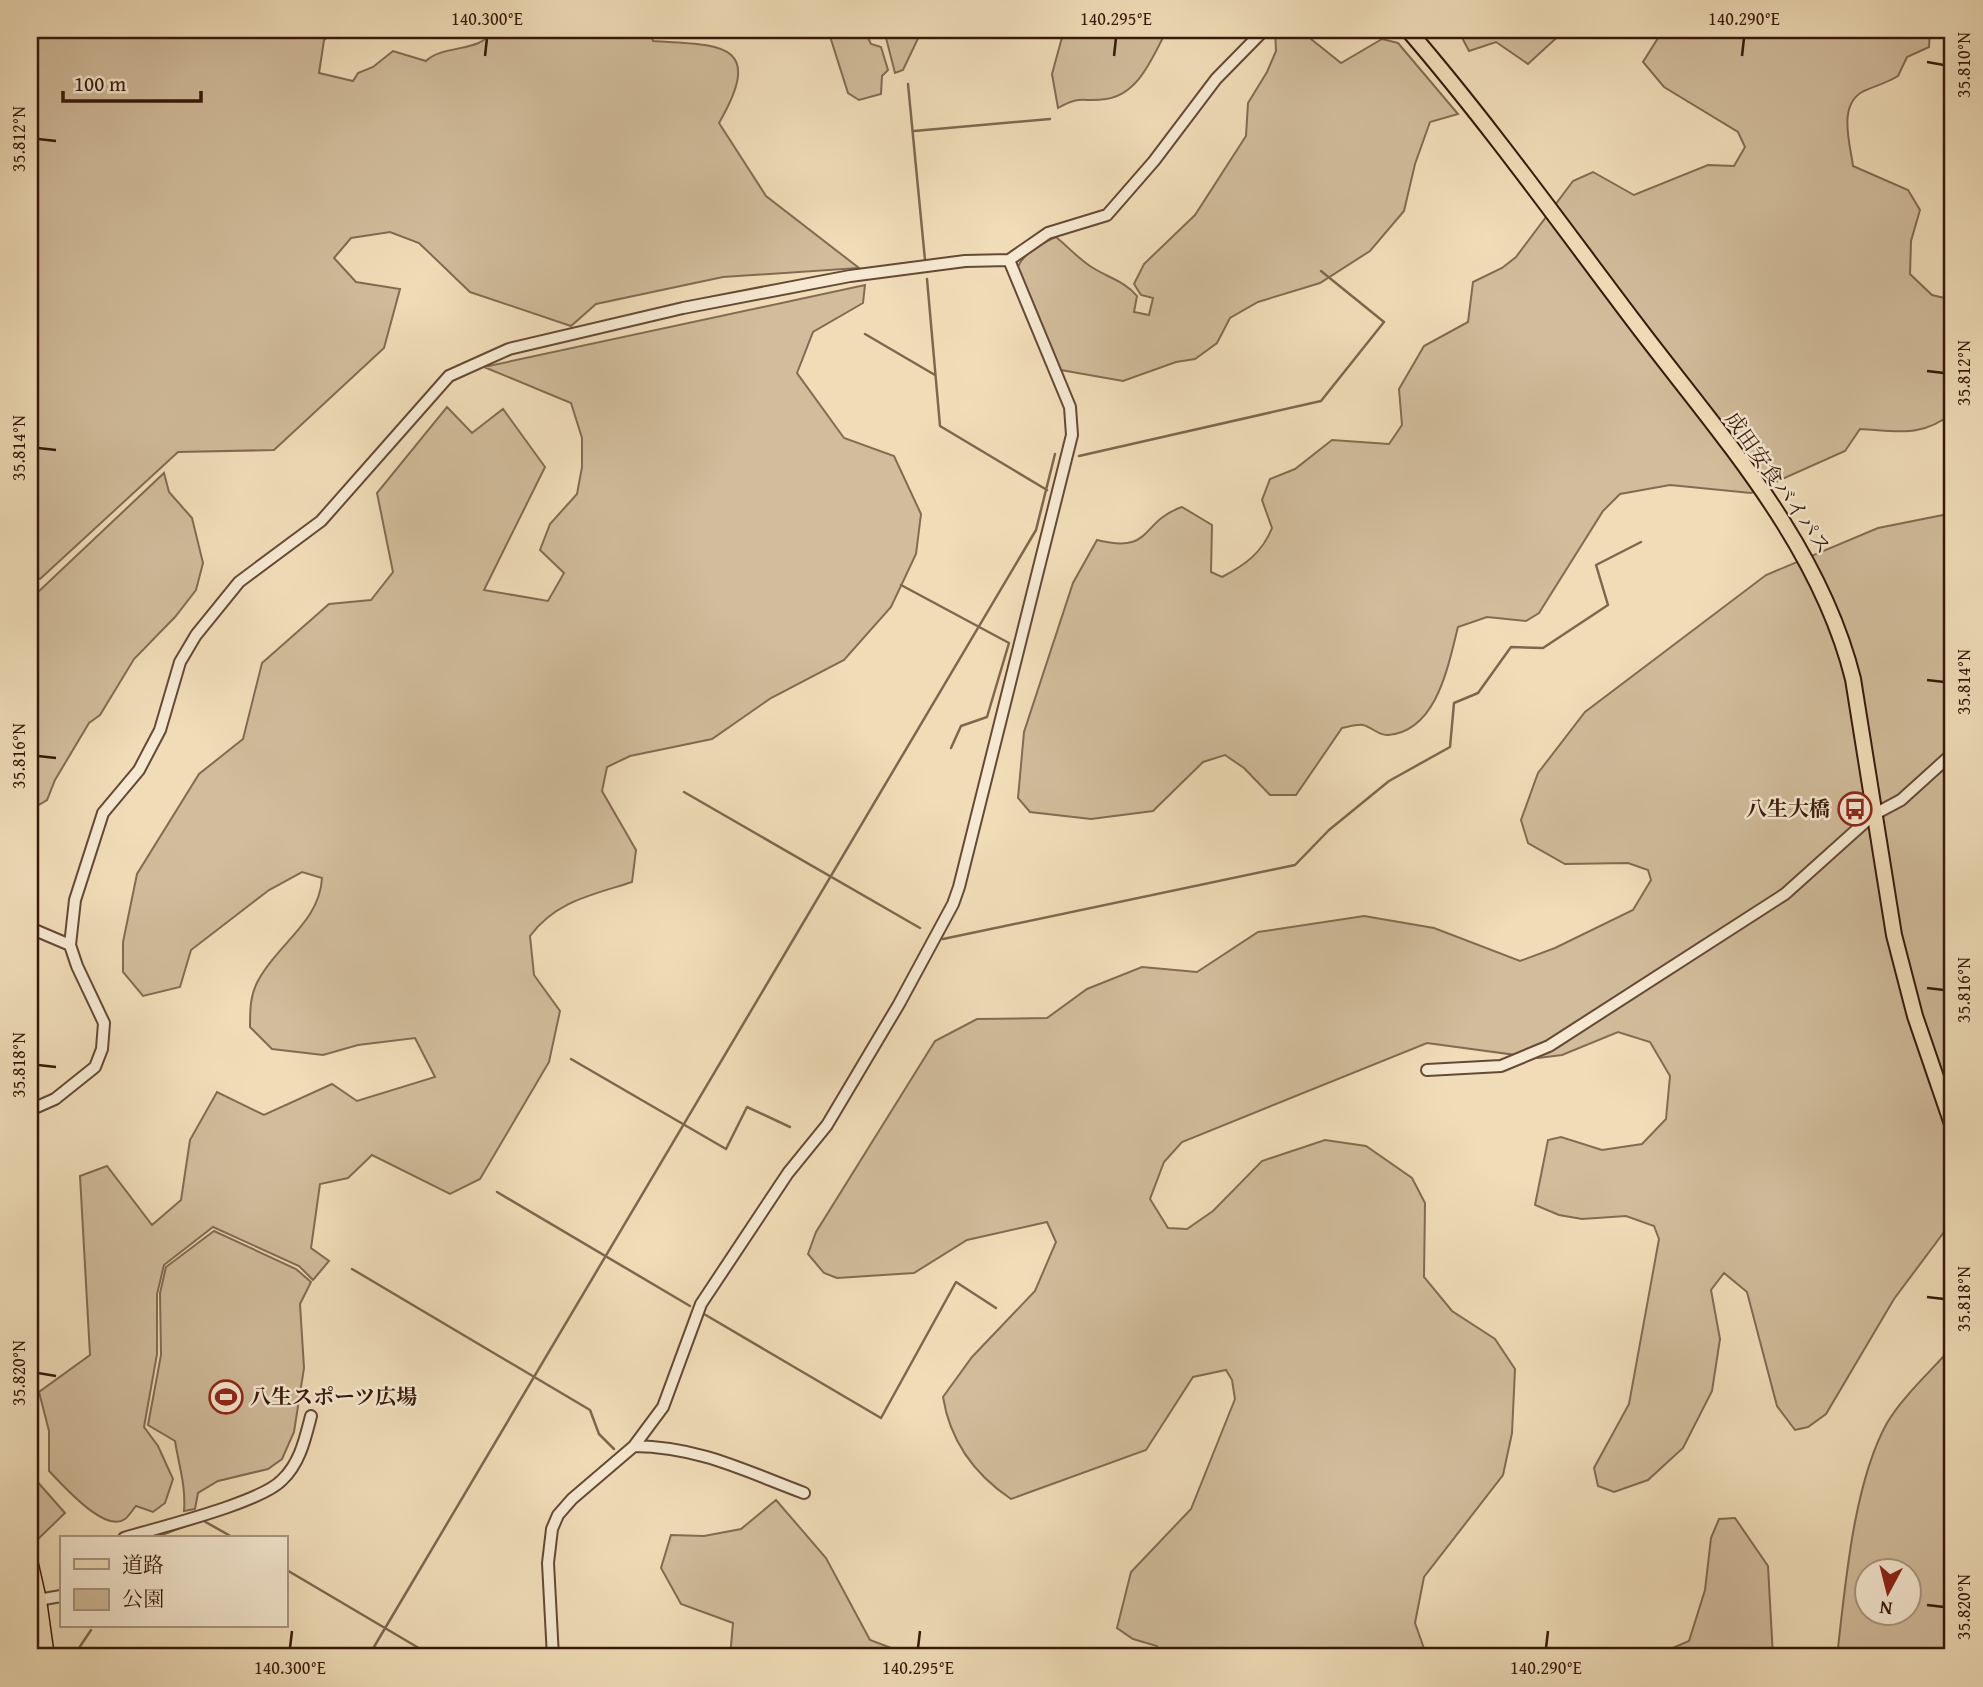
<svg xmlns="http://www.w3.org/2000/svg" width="1983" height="1687" font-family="'Gentium Book Plus','Noto Serif JP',serif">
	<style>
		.green { fill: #d1bc9b; stroke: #846a53; stroke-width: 2; fill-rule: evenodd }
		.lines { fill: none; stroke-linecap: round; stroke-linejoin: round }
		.stream { stroke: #80664f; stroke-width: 2.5 }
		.minor-casing { stroke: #654936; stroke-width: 14 }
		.major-casing { stroke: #37180b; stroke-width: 18 }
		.highway-casing { stroke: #37180b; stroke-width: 19 }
		.minor { stroke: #f5e9d1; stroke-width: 10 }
		.major { stroke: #f0ddb8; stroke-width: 14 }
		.highway { stroke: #f0ddb8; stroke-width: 16 }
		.ticks { fill: none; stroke: #37180b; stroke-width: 2.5 }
		.labels { text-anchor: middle; stroke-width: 5; stroke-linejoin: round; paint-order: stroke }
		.street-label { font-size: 21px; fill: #37180b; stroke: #f5e9d1 }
		.poi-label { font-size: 21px; font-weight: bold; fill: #37180b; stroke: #f5e9d1; text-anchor: end }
		.neatline { fill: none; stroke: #37180b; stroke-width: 2.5 }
		.ticks-label { font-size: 18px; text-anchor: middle; fill: #37180b }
	</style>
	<rect width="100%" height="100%" fill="#f0ddb8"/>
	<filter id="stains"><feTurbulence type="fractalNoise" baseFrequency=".00286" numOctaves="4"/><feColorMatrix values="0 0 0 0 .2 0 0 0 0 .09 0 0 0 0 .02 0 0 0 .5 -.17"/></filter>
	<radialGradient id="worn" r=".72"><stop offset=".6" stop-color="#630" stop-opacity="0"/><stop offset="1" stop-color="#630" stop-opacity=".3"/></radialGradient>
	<path class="green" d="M30,30H336L324,40L319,73L353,81L358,73L373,67L393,51L426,61C443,44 483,53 492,30H650L653,41C720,45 766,42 719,123L766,196L859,268L723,277L596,304L571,326L470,292L419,243L390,232L351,238L334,258L356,282L400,289L384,348L274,450L178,452L40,579L30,573Z
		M828,30H864L871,44L881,47L888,70L882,76L881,94L859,100L848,93Z
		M884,30H922L903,70L895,73Z
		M1064,30H1167C1153,55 1140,94 1106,99C1082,103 1083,94 1058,108L1052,74Z
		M1275,30H1311V39L1341,63L1382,39L1398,43L1458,114L1430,122L1415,164L1404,211L1370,251L1320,283L1258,302L1230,318L1217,343L1195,359L1176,362L1123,381L1061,370L1046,346L1017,268C1026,250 1039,245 1056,237C1067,246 1078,258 1090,266C1106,277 1125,281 1137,296L1134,312L1149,315L1153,298L1141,295L1134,284L1144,264L1195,215L1246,136L1248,103L1267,72L1276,51Z
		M1458,30H1565L1528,64L1496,42L1469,51Z
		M1663,30H1930L1929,47L1907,57L1898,76C1887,83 1874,86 1862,92C1838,106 1850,143 1853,166L1908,190L1920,210L1911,241L1910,274L1932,295L1953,300V413C1920,438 1899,431 1860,429L1845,451L1751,493L1670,485L1620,494L1603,511L1539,613L1526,621L1487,617L1458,627C1448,666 1437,731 1388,735C1379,736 1372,727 1363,725C1357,724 1348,727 1342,728L1296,795H1270L1244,768L1225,755L1203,762L1153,811L1091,819L1030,812L1018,798L1024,732L1073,583L1097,540C1154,554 1139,522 1182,507L1212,525L1211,572L1222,577C1245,565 1262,553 1272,528L1262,500L1270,479L1295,469L1332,440L1389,444L1402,425L1399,389L1424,346L1468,322L1473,282L1502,268L1516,257L1573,181L1593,172L1634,195L1708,165L1734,166L1745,147L1738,132L1664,87L1643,62Z
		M865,285L863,303L813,332L797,373L844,438L894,456L921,514L916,554L891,607L844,660L771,698L712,739L630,756L607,767L602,791L636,850L632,882C592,895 556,901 530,936L534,975L560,1011L549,1062L480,1179L450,1194L372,1155L348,1178L320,1184L311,1248L329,1261L313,1280L299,1266L213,1227L164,1265L157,1294V1354L144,1427L158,1446L173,1479L165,1503L153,1512L136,1506C133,1509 129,1516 125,1519C105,1534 63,1485 49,1471V1431L39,1392L90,1355L80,1176L107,1166L152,1225L181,1200L190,1140L217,1092L264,1115L332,1084L357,1101L435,1077L415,1038L358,1045L323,1055L272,1049L250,1027C250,1010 250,994 259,979C278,944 320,921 322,878L302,872L269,890L191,950L180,987L143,996L123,972V942L137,874L199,774L243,739L262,663L329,604L371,600L393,572L377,493L447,407L472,433L503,409L545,467L484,590L548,601L564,573L540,550L550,524L577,494L582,467V438L571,403L484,367Z
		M164,473L169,492L192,518L203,563L196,590L175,617L134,659L100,715L89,723L55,780L47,800L30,810V589L37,593Z
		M1953,513V1220L1894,1299L1826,1414L1808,1427L1795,1430L1777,1406L1747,1292L1724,1273L1711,1290L1720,1339L1712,1391L1683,1448L1648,1480L1614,1492L1598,1486L1594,1468L1629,1404L1659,1239L1654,1226L1626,1216L1582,1219L1559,1215L1535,1205L1548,1140L1561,1137L1602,1150L1642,1144L1666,1119L1670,1076L1650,1042L1618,1032L1562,1055L1538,1058L1427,1043L1182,1142L1164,1162L1150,1199L1168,1228L1187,1229L1213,1211L1262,1161L1325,1140L1366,1146L1412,1178L1425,1203L1424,1277L1452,1311L1495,1339L1515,1369L1512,1433L1503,1475L1424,1577L1415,1623L1427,1657H1161L1157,1646L1133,1639L1117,1628L1131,1572L1191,1509L1235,1399L1232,1380L1226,1370L1193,1377L1146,1450L1011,1499C974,1474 950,1441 943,1397L972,1357L1035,1291L1056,1242L1047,1222L967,1240L914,1273L837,1278L824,1273L808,1254L816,1232L935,1041L977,1019L1047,1018L1087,989L1142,967L1197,972L1258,932L1364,916L1434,928L1520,961L1555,948L1633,910L1651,880L1648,870L1628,863L1565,864L1528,843L1521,820L1538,773L1585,712L1766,575L1878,528Z
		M214,1231L296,1269L311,1282L300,1304L304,1368L294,1432L282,1459L268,1469L218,1481L198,1493L195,1509L184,1511C186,1486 179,1466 175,1441L148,1425L161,1355L160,1293L166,1267Z
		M1953,1346V1657H1837C1845,1588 1853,1484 1887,1423C1902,1397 1933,1369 1953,1346ZM1868,1572H1910V1614H1868Z
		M35,1479L65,1513L33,1544L30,1539V1482Z
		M776,1500L826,1558L870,1640L915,1657H730L733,1623L681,1604L661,1568L671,1535L704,1536L741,1529Z
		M1735,1518L1768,1566L1773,1657H1652L1689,1641L1705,1590L1711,1538L1719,1519Z"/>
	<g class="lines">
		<path class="stream" d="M908,84L925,260
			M914,131L1050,119
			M927,279L940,426L1047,490
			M865,334L935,375
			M1079,456L1321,401L1384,322L1321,271
			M901,585L1009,643L987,717L961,726L951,748
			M684,792L920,928
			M943,939L1295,865L1329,830L1389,781L1450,747L1454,703L1478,693L1511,647L1543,648L1608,605L1596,565L1641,542
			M571,1059L726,1149L747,1107L790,1127
			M497,1192L690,1306
			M352,1269L590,1410L599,1434L614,1449
			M704,1314L881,1418L956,1282L996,1308
			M202,1520L234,1538
			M153,1538L196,1522
			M285,1569L434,1657
			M73,1657L91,1630
			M368,1657L1036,530L1055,454"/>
		<defs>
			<path id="minor" d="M30,928L70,945
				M1427,1070L1501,1066L1549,1046L1785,894L1873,815L1901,800L1953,753
				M30,1110L55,1099L95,1067L102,1049L104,1023L77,966L70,945L75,900L103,813L139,770L160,730L180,662L196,635L239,582L321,521L449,376L509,349L683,308L850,276L965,261L1009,260L1048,233L1107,215L1154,161L1216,79L1264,30
				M634,1446C700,1447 745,1471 804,1493
				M124,1538C160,1527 260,1503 282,1480C300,1463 305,1439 311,1416
				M38,1600L61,1596
				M30,1653L43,1636
				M553,1657L548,1563L552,1529L558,1515L572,1499L634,1446L663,1407L701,1304L788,1173L827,1125L899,1004L953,904L959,887L1072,435L1070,407L1009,260"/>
			<path id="major" d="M1408,30C1489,124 1561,225 1636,324C1719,434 1819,542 1853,679L1894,935L1915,1016L1953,1127"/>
			<path id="highway" d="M30,1565L38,1600L46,1657"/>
		</defs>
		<use href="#minor" class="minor-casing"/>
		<use href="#major" class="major-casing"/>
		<use href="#highway" class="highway-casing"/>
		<use href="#minor" class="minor"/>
		<use href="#major" class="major"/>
		<use href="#highway" class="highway"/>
	</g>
	<path class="ticks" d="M485,56L487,38M1114,56L1116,38M1742,56L1744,38M1927,62L1944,65M38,139L56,141M1927,371L1944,373M38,448L56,450M1927,680L1944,682M38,756L56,758M1927,988L1944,990M38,1065L56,1067M1927,1297L1944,1299M38,1373L56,1376M1927,1605L1944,1607M290,1648L292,1631M918,1648L920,1631M1546,1648L1548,1631"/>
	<defs>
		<symbol id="bus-ring" viewBox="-11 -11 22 22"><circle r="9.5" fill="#f5e9d1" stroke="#8f2418" stroke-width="1.5"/><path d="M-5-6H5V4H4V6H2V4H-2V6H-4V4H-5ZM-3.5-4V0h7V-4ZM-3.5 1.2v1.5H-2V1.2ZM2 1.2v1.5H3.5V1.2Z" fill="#8f2418"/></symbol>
		<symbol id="stadium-ring" viewBox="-11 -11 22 22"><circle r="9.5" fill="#f5e9d1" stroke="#8f2418" stroke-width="1.5"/><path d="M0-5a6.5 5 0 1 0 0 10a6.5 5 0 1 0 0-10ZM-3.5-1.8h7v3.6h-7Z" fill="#8f2418"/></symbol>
	</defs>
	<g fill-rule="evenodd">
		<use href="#bus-ring" x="1836" y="790" width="38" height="38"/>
		<use href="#stadium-ring" x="207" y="1378" width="38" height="38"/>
	</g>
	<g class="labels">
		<g class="street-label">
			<text transform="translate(1778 483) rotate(55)" y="7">成田安食バイパス</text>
		</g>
		<g class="poi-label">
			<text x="1830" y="816">八生大橋</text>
			<text x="250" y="1404" text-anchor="start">八生スポーツ広場</text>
		</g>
	</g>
	<rect width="1983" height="1687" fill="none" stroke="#f0ddb8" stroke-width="77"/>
	<rect x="60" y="1536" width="228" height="91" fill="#f5e9d1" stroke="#a99582" stroke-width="2"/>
	<rect x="74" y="1559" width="35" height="10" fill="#f0ddb8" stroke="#a99582" stroke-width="2"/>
	<text x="122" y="1572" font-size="21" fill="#37180b">道路</text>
	<rect x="74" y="1589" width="35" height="21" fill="#d1bc9b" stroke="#a99582" stroke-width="2"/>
	<text x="122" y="1606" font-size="21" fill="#37180b">公園</text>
	<g transform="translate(1888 1592) rotate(187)"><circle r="33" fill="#f5e9d1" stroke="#a99582" stroke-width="2"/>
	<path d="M0-5L12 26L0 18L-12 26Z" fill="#8f2418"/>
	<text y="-10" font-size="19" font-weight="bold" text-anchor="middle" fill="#37180b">N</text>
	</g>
	<path d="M63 91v10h138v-10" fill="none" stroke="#37180b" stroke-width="3.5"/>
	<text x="74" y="91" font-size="21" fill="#37180b" stroke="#f5e9d1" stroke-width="5" paint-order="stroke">100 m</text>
	<rect x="38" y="38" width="1906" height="1610" class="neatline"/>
	<g class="ticks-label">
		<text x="487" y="25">140.300°E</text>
		<text x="1116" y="25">140.295°E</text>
		<text x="1744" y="25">140.290°E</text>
		<text transform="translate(1964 65) rotate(-90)" y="6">35.810°N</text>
		<text transform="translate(19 139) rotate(-90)" y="6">35.812°N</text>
		<text transform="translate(1964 373) rotate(-90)" y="6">35.812°N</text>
		<text transform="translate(19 448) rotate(-90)" y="6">35.814°N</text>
		<text transform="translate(1964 682) rotate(-90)" y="6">35.814°N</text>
		<text transform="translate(19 756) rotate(-90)" y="6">35.816°N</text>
		<text transform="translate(1964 990) rotate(-90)" y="6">35.816°N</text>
		<text transform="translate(19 1065) rotate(-90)" y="6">35.818°N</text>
		<text transform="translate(1964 1299) rotate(-90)" y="6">35.818°N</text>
		<text transform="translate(19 1373) rotate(-90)" y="6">35.820°N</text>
		<text transform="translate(1964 1607) rotate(-90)" y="6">35.820°N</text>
		<text x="290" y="1674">140.300°E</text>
		<text x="918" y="1674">140.295°E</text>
		<text x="1546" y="1674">140.290°E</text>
	</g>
	<rect width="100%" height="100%" filter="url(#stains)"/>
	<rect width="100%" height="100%" fill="url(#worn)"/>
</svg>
